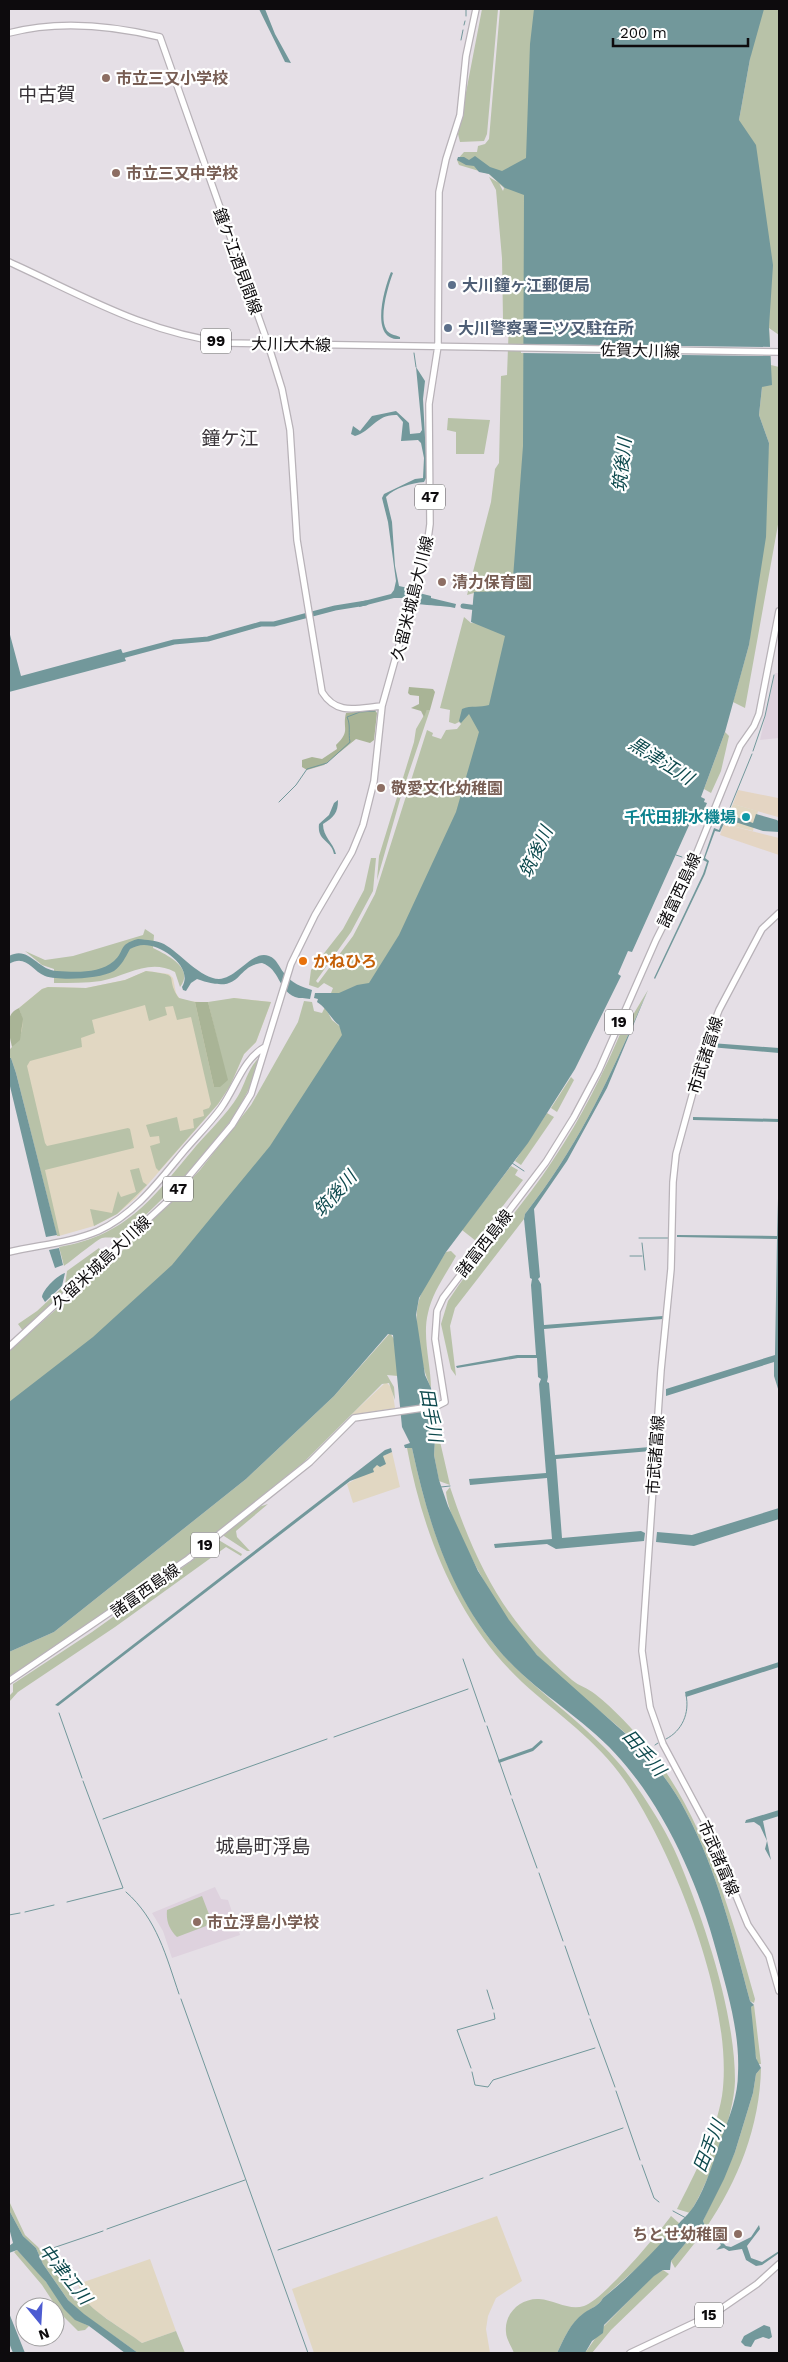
<svg xmlns="http://www.w3.org/2000/svg" width="788" height="2362" font-family="'Work Sans','Noto Sans JP',sans-serif">
	<style>
		.commercial { fill: #e4d5c3 }
		.industrial { fill: #e1d7c2 }
		.built { fill: #ded2de }
		.green { fill: #b8c2a8 }
		.forest { fill: #a9b496 }
		.water { fill: #72989b }
		.pier { fill: #e5dfe6 }
		.lines { fill: none; stroke-linecap: round; stroke-linejoin: round }
		.stream { stroke: #72989b; stroke-width: 1 }
		.canal { stroke: #72989b; stroke-width: 5 }
		.major-casing { stroke: #b8b2b8; stroke-width: 8 }
		.major { stroke: #fff; stroke-width: 5.5 }
		.education-dot { fill: #8d6e63; stroke: #fff; stroke-width: 2 }
		.service-dot { fill: #5c6f8a; stroke: #fff; stroke-width: 2 }
		.culture-dot { fill: #0f9aa8; stroke: #fff; stroke-width: 2 }
		.food-dot { fill: #e8710a; stroke: #fff; stroke-width: 2 }
		.labels { text-anchor: middle; stroke-width: 4.5; stroke-linejoin: round; paint-order: stroke }
		.shield { fill: #fff; stroke: #565456; stroke-width: 1 }
		.shield-label { font-size: 15px; font-weight: bold; fill: #0d0b0d }
		.education-label { font-size: 16px; font-weight: bold; fill: #785e54; stroke: #fff; text-anchor: start }
		.street-label { font-size: 16px; fill: #0d0b0d; stroke: #fff }
		.service-label { font-size: 16px; font-weight: bold; fill: #4e5e75; stroke: #fff; text-anchor: start }
		.culture-label { font-size: 16px; font-weight: bold; fill: #0d838f; stroke: #fff; text-anchor: end }
		.food-label { font-size: 16px; font-weight: bold; fill: #c56008; stroke: #fff; text-anchor: start }
		.water-label { font-size: 18px; font-style: italic; fill: #0d494d; stroke: #fff }
		.quarter-label { font-size: 19px; fill: #383338; stroke: #fff }
	</style>
	<rect width="100%" height="100%" fill="#e5dfe6"/>
	<path class="commercial" d="M738,790L778,798V817L733,804Z
		M724,824L779,838V855L720,835Z"/>
	<path class="industrial" d="M733,804L758,811L753,831L724,824Z
		M146,971L169,974L173,978L176,993L179,998L187,1001L214,1003L234,998L271,1002L256,1042L244,1054L230,1086L218,1104L136,1198L117,1214L94,1226L59,1236L12,1047L23,1019L19,1008L42,989L48,987L86,988L125,980Z
		M386,1382L392,1388L395,1408L351,1415Z
		M392,1452L400,1487L353,1503L347,1484L373,1469L383,1456Z
		M497,2216L522,2281L496,2298L488,2316L486,2329L490,2353H314L292,2289Z
		M150,2259L176,2331L142,2343L97,2312L82,2298L78,2284Z"/>
	<path class="built" d="M775,673H779V738L760,740Z
		M215,1887L221,1899L228,1900L240,1935L172,1958L163,1931L152,1913Z"/>
	<path class="green" d="M482,9H498L487,134L484,141L460,142L458,134Z
		M500,9H545L527,601L482,596L473,603L474,593L467,595L491,502L495,469L499,463L501,376L507,375L509,320L503,319L502,258L496,190L489,177L499,183L503,191L504,188L489,174L459,165L457,160L464,152H477L478,146L485,144L489,139Z
		M755,9H779V335L769,328L771,365L779,367V422L778,423L779,519L745,708L733,702L749,645L769,443L759,415L762,387L739,120L750,59Z
		M448,418L490,420L484,454H456V432L447,430Z
		M464,617L471,623L511,625L476,799L375,1012L331,993L333,988L324,983L318,988L309,985L311,970L343,929L364,890L371,858H376L373,891L351,932L316,981L318,983L353,936L375,894L427,730L433,733L432,736L441,739L446,730L457,729L461,724L459,722L455,724L449,722L450,710L440,708Z
		M427,710H430L401,796L377,880L379,856L414,742L416,729Z
		M725,732L729,736L721,771L711,793L704,789Z
		M145,929L154,935L153,948C167,955 195,968 180,987L175,972C149,958 127,976 101,981C86,983 70,983 54,983V969L42,965L25,951L45,960L73,956L143,935Z
		M146,971C185,976 163,975 179,998L195,1002L214,1087L227,1080L208,1002L234,998L271,1002L256,1042L244,1054L230,1086L218,1104L159,1171L156,1168L150,1146L160,1143L159,1136L150,1137L146,1125L177,1117L180,1131L194,1128L193,1119L204,1116L203,1110L209,1108L211,1104L191,1017L177,1020L173,1006L165,1007L167,1015L149,1021L145,1005L92,1020L95,1033L81,1038L82,1047L30,1061L27,1066L45,1143L47,1146L128,1128L130,1129L134,1148L45,1170L60,1236H57L16,1073L11,1058H9V1050C22,1038 26,1026 19,1008L42,989L48,987L86,988L125,980Z
		M648,990C612,1072 581,1143 525,1214L524,1219L455,1308L450,1326L456,1376L451,1369L441,1324L448,1301C480,1252 521,1209 553,1160C582,1117 604,1072 624,1025L628,1023Z
		M304,1001L312,1002L314,1011L322,1013L325,1007L332,1020L352,1036L284,1164L9,1442V1351L120,1253L200,1170L251,1105L298,1022Z
		M260,1057L251,1085L236,1114L190,1172L122,1238C116,1238 108,1237 102,1238C98,1239 71,1261 64,1266L59,1247C129,1235 154,1196 196,1146C210,1130 227,1114 238,1096C246,1082 248,1067 260,1057Z
		M571,1077L574,1080L557,1112L551,1108Z
		M547,1113L554,1117L521,1165L515,1161Z
		M511,1166L518,1170L515,1175L523,1180L476,1241L462,1230Z
		M139,1168L143,1182L147,1185L117,1214L94,1226L90,1209L112,1213L118,1191L121,1197L136,1192L130,1170Z
		M99,1248L103,1255L23,1331L18,1324L37,1311L65,1285L67,1271Z
		M451,1251L456,1256C446,1274 432,1293 428,1313C422,1336 431,1365 431,1388C421,1366 412,1324 419,1300C424,1284 437,1267 446,1252Z
		M390,1333L394,1339L398,1376L387,1375L394,1387L395,1400L389,1383L382,1384L304,1462L180,1562L9,1678V1652L54,1632L246,1479L334,1396Z
		M436,1424L450,1485L439,1481L434,1455Z
		M407,1448H412C426,1513 445,1575 483,1630C521,1684 581,1717 623,1768C641,1791 667,1831 678,1858C704,1921 735,2012 735,2081C734,2117 709,2182 690,2213L677,2209C695,2173 715,2136 722,2096C735,2008 675,1854 625,1781C598,1741 557,1714 522,1682C457,1621 423,1534 407,1448Z
		M450,1487C477,1568 507,1625 572,1680C579,1686 588,1688 595,1694C614,1709 633,1729 648,1748L644,1750C610,1717 571,1690 538,1656C508,1625 486,1587 467,1549C459,1530 448,1512 446,1492Z
		M268,1504L236,1531L237,1537L250,1551H247L224,1536L223,1532L252,1509Z
		M217,1539L242,1554L241,1556L226,1547L115,1627L18,1692L9,1702V1696L13,1692V1684L92,1632L197,1557Z
		M649,1750C703,1813 733,1920 755,1999L754,2003L750,2001C733,1936 717,1870 685,1810C675,1790 660,1772 647,1753Z
		M202,1896L210,1917L206,1926L177,1937C169,1929 166,1921 167,1910Z
		M754,2005L761,2064H758C752,2046 752,2026 751,2007Z
		M761,2068C760,2126 738,2181 706,2228L703,2221L735,2152L753,2093L756,2074Z
		M9,2201L25,2235L38,2247L75,2301L78,2298L76,2293L80,2291C84,2308 127,2331 142,2343L176,2331L185,2353H138L83,2314L68,2300L43,2264L36,2248L23,2236L9,2210Z
		M671,2216L679,2223L678,2227L645,2261L603,2298C598,2307 592,2307 585,2313C570,2323 564,2339 557,2353H514C512,2347 506,2339 506,2332C504,2313 521,2298 539,2299C555,2300 569,2311 584,2306C603,2300 658,2234 671,2216Z
		M698,2228L705,2230L675,2268L671,2261Z
		M17,2250C27,2261 38,2271 46,2282C61,2301 65,2315 89,2326L85,2330L78,2331L61,2314L42,2285L14,2252Z
		M663,2270L669,2274L611,2330L592,2353H585L604,2326L653,2276Z"/>
	<path class="forest" d="M409,687L433,689L435,692L430,710H427L424,717L421,711L411,708L419,704V696L410,695L408,693Z
		M374,709L377,713L374,740L370,743L356,739L324,765L307,770L302,767V760L312,757L322,759L337,749L336,745C351,731 342,729 346,713Z
		M195,1002H208L228,1080L220,1087H214Z
		M19,1008L23,1019L20,1040L12,1047C9,1033 3,1015 19,1008Z"/>
	<path class="water" d="M259,9H265L275,34L291,63L285,62Z
		M534,9H764L750,59L739,120L756,145L773,265L769,327L772,385L762,387L759,415L769,443L766,537L749,645L725,732L701,797L705,799L704,802L707,803L704,810H702L700,813L695,812L632,952L628,951L618,974L621,976L575,1069L528,1143L446,1252L419,1298L416,1315L425,1375L431,1388L436,1424L434,1455L439,1480L448,1506L478,1571L509,1620L537,1655L644,1750L648,1748L649,1750L647,1753C660,1772 675,1790 685,1810C717,1870 733,1936 750,2001L754,2005L751,2007L756,2058L761,2068L756,2074L753,2093L735,2152L724,2179L703,2221L706,2228L705,2230L698,2228L671,2261L670,2270H663L654,2276L604,2325L603,2333L592,2341L585,2353H557C564,2339 570,2323 584,2313C592,2307 598,2307 603,2298C632,2275 657,2248 681,2221C686,2216 690,2212 694,2206C707,2185 714,2159 722,2136C730,2116 738,2095 738,2073C740,2032 727,1990 716,1950C700,1889 668,1816 627,1767C598,1730 556,1705 522,1674C457,1615 430,1532 412,1448H405L404,1445L410,1443L402,1427L393,1335L388,1334L334,1396L246,1479L54,1632L9,1652V1402L93,1337L172,1265L270,1146L342,1035L339,1025C330,1018 327,1008 317,1002L318,999L314,998L315,993H339L357,985L369,983L399,935L456,812L479,732L469,714L461,723L459,721L462,709C471,705 480,708 489,705L505,636L471,622L474,592L512,591L523,446L524,195L505,188L489,174L479,172L474,166L466,165L457,160L458,157H464L469,160L475,156L490,167L502,171L526,158L530,44Z
		M391,272L393,273C388,286 379,317 386,329C388,334 395,335 400,337V339C369,341 384,289 391,272Z
		M416,367L425,381L423,399L427,476L424,482C412,483 394,488 386,497L392,522L395,566L399,586L408,588V595L406,598H394L359,607L360,602L391,594L394,590L396,581L388,522L382,498L384,494L415,479L423,478L424,458L421,443L418,440L401,441L403,422L397,415C376,414 372,431 355,436L351,434L353,426L360,431L372,416L396,411L409,423L410,434L420,433L422,430Z
		M419,593L431,596V598L456,604L455,608C442,605 430,606 418,604Z
		M9,631L21,676L121,649L126,661L9,692Z
		M338,800C338,813 334,817 323,824C323,837 333,842 336,854H334C331,839 317,842 319,824L329,815L334,803Z
		M722,812L753,823L756,814L777,820L779,822V832L763,831L726,819L720,832L715,831L705,858L709,861L705,874L655,979L654,978L703,874L707,862L703,860L714,828L719,830L723,819L720,817Z
		M138,939C147,940 156,940 164,944C180,953 201,979 219,979C238,978 253,949 269,956C277,959 279,967 284,973C291,983 302,987 312,990L310,999C305,998 300,999 295,997C278,990 280,969 262,963C233,966 245,996 197,979L191,983L186,991L183,990L182,987C194,968 163,945 144,945C139,945 134,947 130,949C125,958 122,965 114,971C100,979 60,981 45,976C31,970 26,954 9,964V956C29,945 37,970 57,971C75,972 99,974 114,961C126,950 117,945 138,939Z
		M648,990L607,1088L567,1161L534,1209L540,1277L538,1279L541,1284L544,1325L663,1316V1319L544,1329L548,1377L547,1382L549,1383L555,1455L650,1447L651,1451L556,1459L562,1538L641,1531L645,1533L644,1541L556,1549L547,1544L495,1548L494,1544L552,1539L547,1478L470,1485L469,1479L546,1473L539,1384L541,1379L538,1377L537,1358H518L457,1368L456,1366L517,1355H536L531,1285L532,1279L530,1278L524,1219L525,1214C581,1143 612,1072 648,990Z
		M711,1043L779,1048V1053L710,1047Z
		M9,1058H11L16,1073L57,1235L46,1237L9,1082Z
		M693,1117L779,1119V1122L693,1120Z
		M779,1161V1392L774,1376V1362L666,1396V1389L775,1355L777,1239L677,1237V1235L777,1236Z
		M59,1248L63,1265L55,1268L49,1250Z
		M65,1273L62,1286L45,1302L42,1297C43,1289 58,1275 65,1273Z
		M391,1448L392,1452L383,1456L386,1464L380,1467L377,1465L373,1469L374,1472L350,1481L58,1706L55,1705L385,1450Z
		M779,1508V1519L694,1546L656,1542L657,1532L692,1535Z
		M779,1662V1667L686,1697L685,1692Z
		M541,1740L543,1742L533,1751L499,1763L498,1760L532,1748Z
		M779,1810V1816L763,1821L771,1860L765,1849L767,1841L760,1826L754,1822L745,1823L746,1820Z
		M9,2210L23,2236L36,2248L43,2264L68,2300L84,2314L138,2353H125L89,2326L75,2320L64,2309L46,2282L17,2250L9,2253V2246L13,2243L9,2228Z
		M759,2225L760,2229L747,2246L751,2258L762,2262L779,2251V2253L762,2265L756,2266L746,2260L742,2249L729,2251L724,2248L716,2250L721,2245L712,2233L713,2232L726,2246L731,2247L751,2237Z
		M9,2313L25,2353H13L9,2343Z
		M764,2325L770,2327L772,2337L769,2339L763,2337L755,2340L751,2347L745,2346L741,2342L744,2336Z"/>
	<path class="pier" d="M521,344L773,347V356L521,353Z"/>
	<g class="lines">
		<path class="stream" d="M466,16V9
			M464,25L465,21
			M461,40L463,30
			M414,353L416,367
			M753,751L765,716L774,675
			M279,802L296,785L307,769L327,763L350,742C348,733 351,725 347,717L360,712L375,711
			M727,815L752,754
			M676,855L682,857
			M512,1163L524,1171
			M639,1238H668
			M642,1243L645,1270
			M630,1256H642
			M441,1487L450,1486
			M463,1659L485,1722
			M59,1713L82,1778
			M487,1726L511,1795
			M334,1737L468,1689
			M666,1739C682,1731 690,1713 686,1695
			M655,1745L658,1743
			M512,1799L537,1868
			M103,1819L327,1739
			M539,1873L563,1941
			M126,1892C157,1919 166,1956 179,1994
			M67,1902L123,1888L83,1781
			M25,1912L54,1905
			M9,1915L20,1913
			M565,1946L589,2015
			M487,1990L493,2009
			M181,1999L308,2353
			M590,2019L615,2087
			M471,2068L457,2030L495,2019L494,2013
			M472,2072L475,2085L488,2087L493,2080L595,2048
			M616,2091L640,2160
			M642,2165L654,2198L659,2202
			M490,2175L623,2128
			M673,2211L686,2218
			M107,2229L245,2180
			M47,2250L103,2231
			M278,2250L483,2178"/>
		<path class="canal" d="M463,606L477,608
			M118,657L174,642L208,639L261,624H274L335,608L366,603"/>
		<defs>
			<path id="major" d="M9,33C58,20 110,25 160,37L268,344L282,389L290,430L297,540L322,692C337,716 357,708 382,706
				M9,262C84,296 143,332 227,343L779,352
				M779,913L762,929L719,1010L707,1041L676,1154L673,1182L671,1269L661,1370L642,1651L650,1707L663,1744L709,1830L748,1925L769,1956L779,1991
				M9,1252C38,1245 70,1243 98,1231C135,1214 159,1181 184,1151C196,1137 210,1123 221,1108C236,1087 243,1059 265,1047
				M9,1347L169,1200L232,1125L251,1094L291,964L315,915L352,852L363,825L374,781L382,706L427,546L430,524L429,404L438,346L439,192L446,159L460,115L466,56L476,9
				M9,1681L188,1559L310,1462L354,1418L437,1406L445,1402L435,1339L437,1311L443,1298L546,1162L574,1117L599,1070L656,940L685,882L740,746L754,726L759,714L779,611
				M630,2353L715,2313L757,2284L779,2264"/>
		</defs>
		<use href="#major" class="major-casing"/>
		<use href="#major" class="major"/>
	</g>
	<g class="education-dot">
		<circle cx="106" cy="78" r="5"/>
		<circle cx="116" cy="173" r="5"/>
		<circle cx="442" cy="582" r="5"/>
		<circle cx="381" cy="788" r="5"/>
		<circle cx="197" cy="1922" r="5"/>
		<circle cx="738" cy="2234" r="5"/>
	</g>
	<g class="service-dot">
		<circle cx="452" cy="285" r="5"/>
		<circle cx="448" cy="328" r="5"/>
	</g>
	<circle class="culture-dot" cx="746" cy="817" r="5"/>
	<circle class="food-dot" cx="303" cy="961" r="5"/>
	<g class="labels">
		<g class="shield">
			<rect x="201" y="328.5" width="30" height="25" rx="4"/>
			<rect x="415" y="484.5" width="30" height="25" rx="4"/>
			<rect x="605" y="1009.5" width="28" height="25" rx="4"/>
			<rect x="163" y="1176.5" width="30" height="25" rx="4"/>
			<rect x="191" y="1532.5" width="28" height="25" rx="4"/>
			<rect x="695" y="2302.5" width="28" height="25" rx="4"/>
		</g>
		<g class="shield-label">
			<text x="216" y="346">99</text>
			<text x="430" y="502">47</text>
			<text x="619" y="1027">19</text>
			<text x="178" y="1194">47</text>
			<text x="205" y="1550">19</text>
			<text x="709" y="2320">15</text>
		</g>
		<g class="education-label">
			<text x="116" y="84">市立三又小学校</text>
			<text x="126" y="179">市立三又中学校</text>
			<text x="452" y="588">清力保育園</text>
			<text x="391" y="794">敬愛文化幼稚園</text>
			<text x="207" y="1928">市立浮島小学校</text>
			<text x="728" y="2240" text-anchor="end">ちとせ幼稚園</text>
		</g>
		<g class="street-label">
			<text transform="translate(238 261) rotate(70)" y="6">鐘ケ江酒見間線</text>
			<text transform="translate(291 344) rotate(1)" y="6">大川大木線</text>
			<text transform="translate(640 350) rotate(1)" y="6">佐賀大川線</text>
			<text transform="translate(412 598) rotate(-76)" y="6">久留米城島大川線</text>
			<text transform="translate(679 890) rotate(-65)" y="6">諸富西島線</text>
			<text transform="translate(705 1055) rotate(-72)" y="6">市武諸富線</text>
			<text transform="translate(484 1243) rotate(-52)" y="6">諸富西島線</text>
			<text transform="translate(101 1262) rotate(-43)" y="6">久留米城島大川線</text>
			<text transform="translate(655 1455) rotate(-86)" y="6">市武諸富線</text>
			<text transform="translate(145 1590) rotate(-35)" y="6">諸富西島線</text>
			<text transform="translate(719 1858) rotate(67)" y="6">市武諸富線</text>
		</g>
		<g class="service-label">
			<text x="462" y="291">大川鐘ヶ江郵便局</text>
			<text x="458" y="334">大川警察署三ツ又駐在所</text>
		</g>
		<g class="culture-label">
			<text x="736" y="823">千代田排水機場</text>
		</g>
		<g class="food-label">
			<text x="313" y="967">かねひろ</text>
		</g>
		<g class="water-label">
			<text transform="translate(622 465) rotate(-84)" y="6">筑後川</text>
			<text transform="translate(661 761) rotate(32)" y="6">黒津江川</text>
			<text transform="translate(536 852) rotate(-65)" y="6">筑後川</text>
			<text transform="translate(335 1194) rotate(-48)" y="6">筑後川</text>
			<text transform="translate(431 1415) rotate(80)" y="6">田手川</text>
			<text transform="translate(644 1753) rotate(49)" y="6">田手川</text>
			<text transform="translate(709 2146) rotate(-68)" y="6">田手川</text>
			<text transform="translate(65 2274) rotate(51)" y="6">中津江川</text>
		</g>
		<g class="quarter-label">
			<text x="47" y="101">中古賀</text>
			<text x="230" y="445">鐘ケ江</text>
			<text x="263" y="1853">城島町浮島</text>
		</g>
	</g>
	<rect width="788" height="2362" fill="none" stroke="#0d0b0d" stroke-width="20"/>
	<g transform="translate(40 2322) rotate(162)"><circle r="24" fill="#ffffff" stroke="#9e9d9e"/>
	<path d="M0-4L9 19L0 12L-9 19Z" fill="#4d5cd1"/>
	<text y="-8" font-size="14" font-weight="bold" text-anchor="middle" fill="#0d0b0d">N</text>
	</g>
	<path d="M613 38v8h135v-8" fill="none" stroke="#0d0b0d" stroke-width="2.5"/>
	<text x="620" y="38" font-size="15" fill="#0d0b0d" stroke="#ffffff" stroke-width="4" paint-order="stroke">200 m</text>
</svg>
